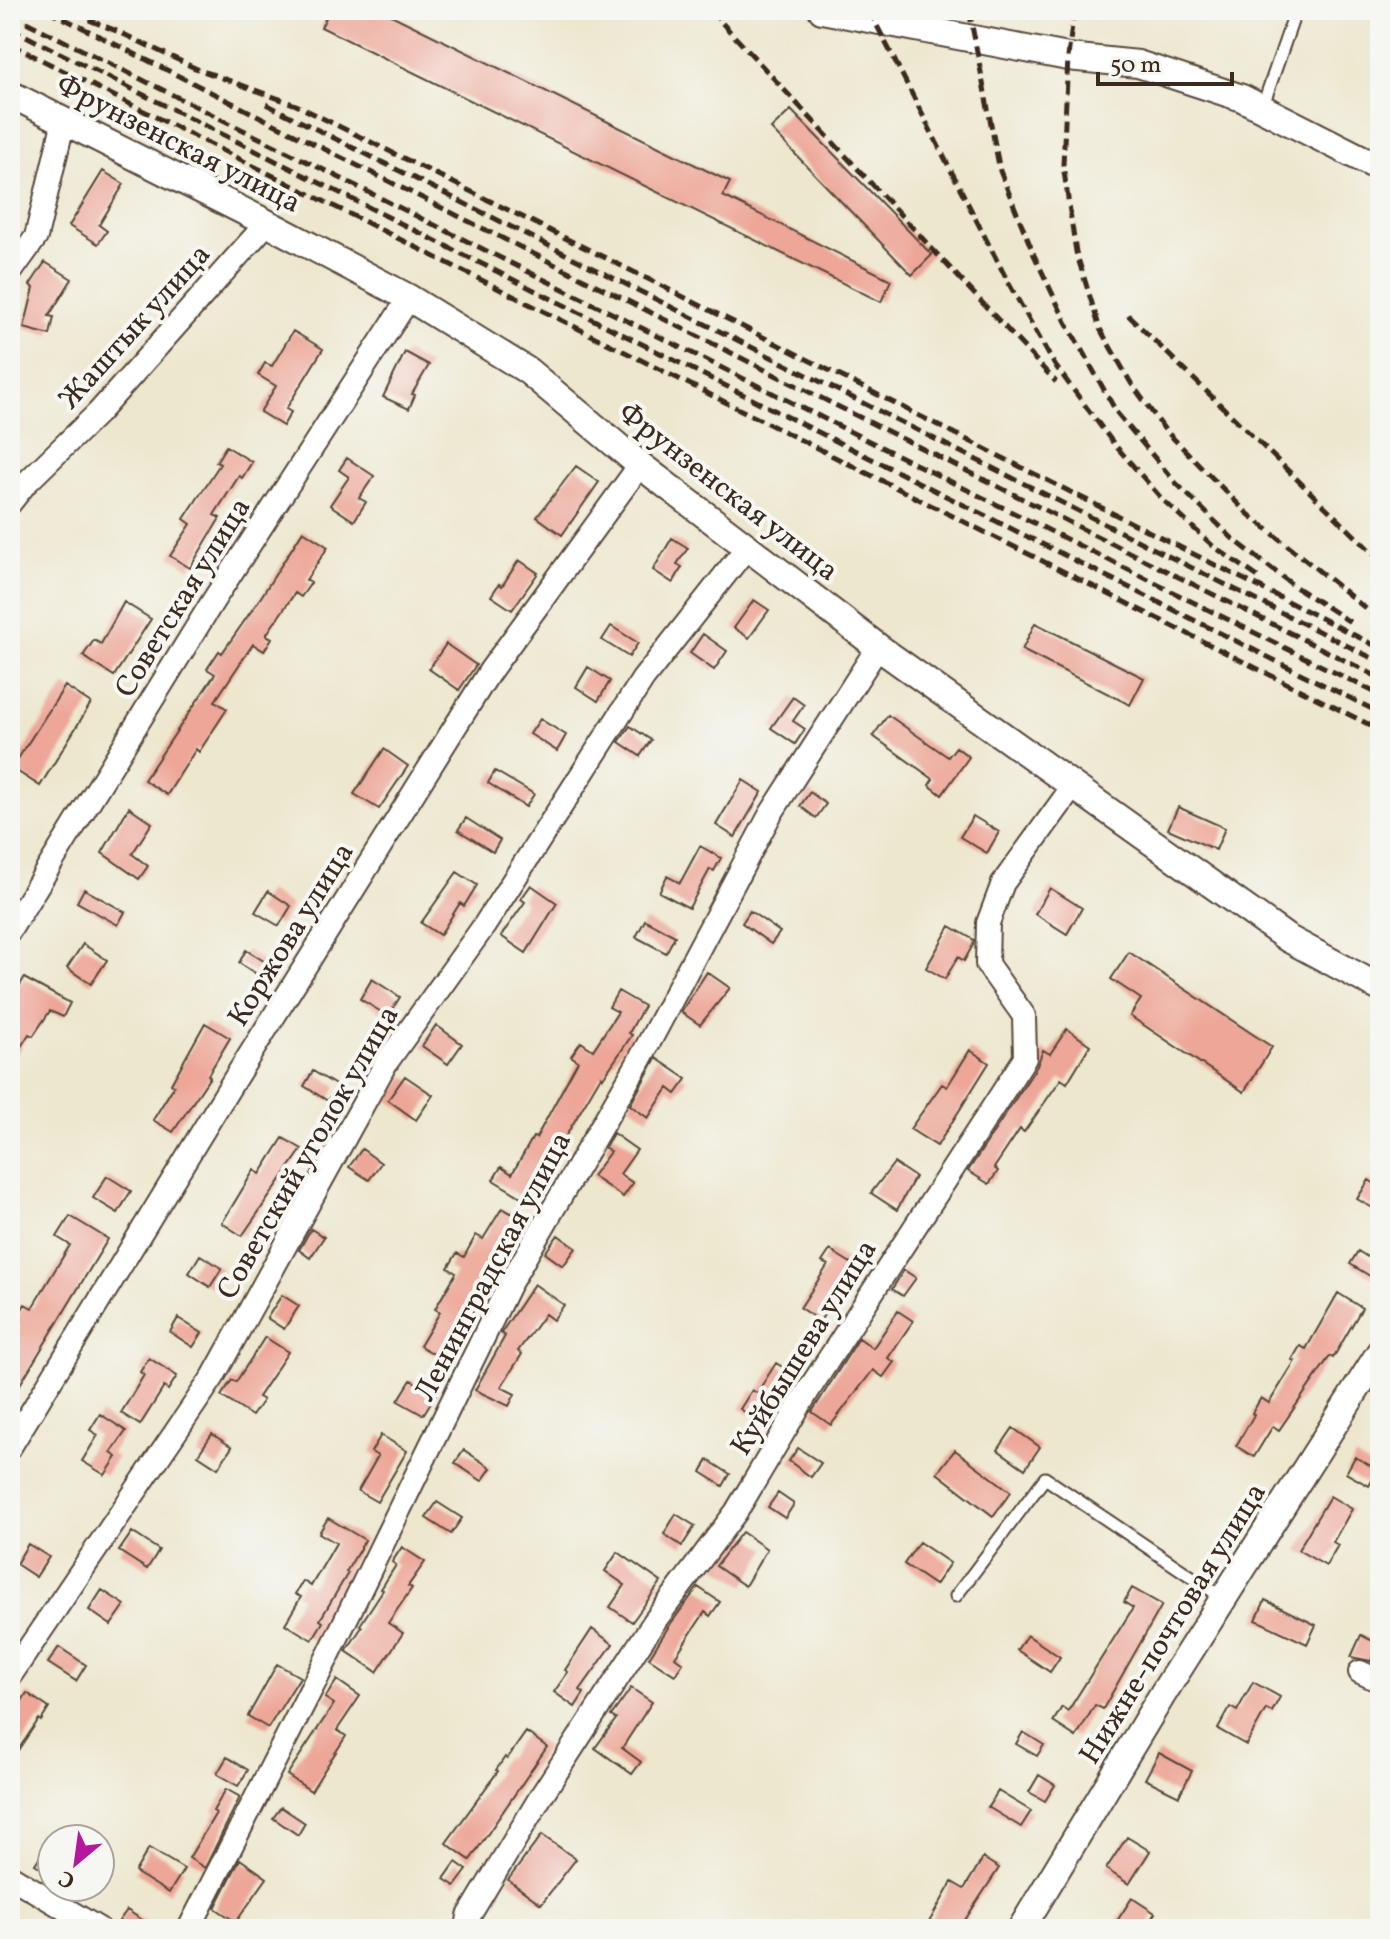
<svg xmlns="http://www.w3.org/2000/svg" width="1390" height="1939" font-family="Vollkorn,serif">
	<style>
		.building { fill: #eda697 }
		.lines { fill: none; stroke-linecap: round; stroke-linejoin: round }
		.service-casing { stroke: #564638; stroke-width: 15 }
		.minor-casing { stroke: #564638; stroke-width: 26 }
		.tertiary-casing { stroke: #564638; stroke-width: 30 }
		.service { stroke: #fff; stroke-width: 11 }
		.minor { stroke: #fff; stroke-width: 22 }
		.tertiary { stroke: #fff; stroke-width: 26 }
		.rail { stroke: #3b2a1e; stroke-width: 5; stroke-dasharray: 12 6; stroke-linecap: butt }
		.labels { text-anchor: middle; stroke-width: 8; stroke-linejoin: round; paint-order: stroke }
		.street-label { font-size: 30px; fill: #3b2a1e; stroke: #f6f6f2 }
	</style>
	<rect width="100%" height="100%" fill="#f6f6f2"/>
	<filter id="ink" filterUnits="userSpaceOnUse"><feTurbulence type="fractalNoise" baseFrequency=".0125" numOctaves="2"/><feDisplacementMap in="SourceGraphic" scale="16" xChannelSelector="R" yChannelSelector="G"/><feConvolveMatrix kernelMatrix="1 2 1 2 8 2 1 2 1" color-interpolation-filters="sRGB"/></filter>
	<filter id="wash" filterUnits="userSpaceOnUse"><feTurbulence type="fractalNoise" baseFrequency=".006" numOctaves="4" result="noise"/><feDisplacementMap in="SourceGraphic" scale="32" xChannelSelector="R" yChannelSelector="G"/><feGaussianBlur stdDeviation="1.8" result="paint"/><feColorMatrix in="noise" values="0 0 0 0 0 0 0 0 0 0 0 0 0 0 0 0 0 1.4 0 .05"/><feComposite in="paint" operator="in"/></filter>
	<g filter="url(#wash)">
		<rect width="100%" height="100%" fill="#ede7ce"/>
		<g id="blocks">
			<path class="building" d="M330,10H381L730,182L723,196L891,280L881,302L321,27Z
				M791,110L932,255L912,275L771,129Z
				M103,171L124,184L99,225L107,231L98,244L69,226Z
				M45,262L72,279L49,316L54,317L50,335L24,328L34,288L30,285Z
				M293,331L323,349L286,409L291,412L283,426L260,412L276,386L258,375L265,363L272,366Z
				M405,352L429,365L412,394L415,395L409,409L383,397Z
				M226,446L252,462L242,478L239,476L214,515L220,518L190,568L170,556L191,524L184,519L220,464L216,462Z
				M347,458L374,476L359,498L366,502L354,521L330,505L349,477L339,470Z
				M576,466L599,482L562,535L537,517Z
				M303,531L328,547L306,580L311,583L301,597L295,593L266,635L272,638L264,651L253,644L215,701L227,709L199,752L196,749L167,795L144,780L215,674L207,669L219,651L222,653L261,597Z
				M672,538L688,548L677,564L682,567L673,583L653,570Z
				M519,560L538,573L512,610L491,596L499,584L502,586Z
				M754,600L769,610L749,638L734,628Z
				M124,602L151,619L114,676L83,656L94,640L101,644Z
				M1035,623L1144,678L1130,705L1022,650Z
				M611,626L638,643L629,657L602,640Z
				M703,634L727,651L714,670L690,653Z
				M446,644L476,665L459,690L429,669Z
				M588,667L610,681L598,701L576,687Z
				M65,686L91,703L40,786L12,768Z
				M793,697L804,705L793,721L805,729L795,744L771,728Z
				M888,715L948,757L956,747L969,757L942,795L929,785L933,779L873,736Z
				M540,719L566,735L557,751L530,734Z
				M630,726L651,740L640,756L619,742Z
				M384,749L408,766L379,809L354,794Z
				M495,771L534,794L526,807L488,783Z
				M743,780L762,792L735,837L716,825Z
				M810,792L826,804L816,818L800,806Z
				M129,807L152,823L132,854L148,866L139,879L102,853Z
				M1178,807L1225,828L1216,850L1168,829Z
				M973,816L999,832L987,853L960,837Z
				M466,818L500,840L493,852L458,830Z
				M700,846L721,858L714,871L710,869L689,908L659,892L667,876L680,883Z
				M457,872L477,885L464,906L460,903L440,935L421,923Z
				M531,885L557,903L526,953L501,936L525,902L521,899Z
				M1050,888L1082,908L1067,934L1035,914Z
				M84,889L125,912L118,925L77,902Z
				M268,891L291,906L279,926L255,912Z
				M750,911L780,932L771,944L742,923Z
				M645,920L675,936L666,953L636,937Z
				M950,926L974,940L973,945L964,961L958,957L945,979L926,968Z
				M83,944L107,960L91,984L67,968Z
				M246,950L267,963L260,976L239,963Z
				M1129,952L1272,1047L1244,1092L1130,1016L1141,999L1111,979Z
				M707,972L730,988L700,1025L681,1012Z
				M24,978L70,1003L63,1017L50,1011L33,1036L29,1034L10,1064V1003Z
				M372,979L400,997L388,1016L360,999Z
				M618,991L644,1006L629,1033L632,1035L603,1078L601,1076L567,1134L547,1166L543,1164L523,1198L493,1180L501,1167L512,1174L533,1137L536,1138L578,1061L571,1056L581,1042L593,1050L618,1012L609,1007Z
				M205,1023L230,1038L208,1075L210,1077L173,1132L153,1120L174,1086L171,1084Z
				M436,1025L462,1044L448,1064L422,1046Z
				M1067,1029L1090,1045L1067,1083L1061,1079L1024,1132L1020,1129L994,1168L998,1171L989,1184L968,1171L1037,1066L1043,1050L1050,1054Z
				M970,1050L989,1063L937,1146L910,1129L942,1084L947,1087Z
				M656,1058L687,1079L676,1094L668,1088L648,1118L630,1105Z
				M313,1071L337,1086L328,1101L304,1086Z
				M405,1076L433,1095L416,1120L388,1100Z
				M613,1133L637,1150L620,1174L633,1183L623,1197L592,1176L610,1152L605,1148Z
				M283,1138L302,1149L242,1236L222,1223L254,1170L260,1174Z
				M362,1149L381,1163L369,1180L349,1167Z
				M894,1163L915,1177L897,1210L871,1193Z
				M107,1176L131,1191L118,1213L93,1198Z
				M1369,1180L1380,1187V1212L1357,1199Z
				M502,1208L522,1219L503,1251L506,1253L499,1265L496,1264L472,1306L475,1308L455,1344L458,1345L448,1362L420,1346L440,1312L435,1309L456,1273L448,1268L457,1253L464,1257L476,1235L483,1239Z
				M70,1216L108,1239L10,1401V1344L20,1328L13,1324L25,1304L32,1308L70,1245L57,1237Z
				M311,1229L324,1237L310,1258L299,1250Z
				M558,1235L576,1248L563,1266L545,1253Z
				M830,1250L860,1269L852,1281L847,1278L820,1321L800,1308L828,1265L822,1262Z
				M1358,1251L1380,1265V1282L1350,1264Z
				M200,1255L222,1268L210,1287L189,1273Z
				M904,1270L916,1278L903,1296L892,1289Z
				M534,1284L564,1305L553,1320L545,1314L518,1351L522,1354L501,1387L515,1394L509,1406L475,1390L505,1336L501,1333L503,1330Z
				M1338,1293L1362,1308L1333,1358L1330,1356L1279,1430L1273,1426L1254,1457L1236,1446L1254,1415L1252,1413L1261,1398L1269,1403L1295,1361L1292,1360L1300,1346L1306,1349Z
				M282,1295L299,1306L284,1329L267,1318Z
				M898,1311L913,1321L888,1358L894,1362L883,1377L873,1370L831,1425L812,1412L859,1338L873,1348Z
				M178,1318L202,1333L193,1347L170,1332Z
				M265,1337L288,1352L258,1397L263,1400L252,1416L221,1396L232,1380L236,1382Z
				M149,1358L177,1376L168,1390L164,1387L140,1425L121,1413L144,1375L140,1372Z
				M776,1363L797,1376L764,1424L740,1409L752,1390L757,1393Z
				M411,1380L436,1394L423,1415L398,1401Z
				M100,1414L126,1431L111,1453L117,1457L105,1475L82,1461L98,1435L90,1430Z
				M1013,1428L1040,1447L1025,1469L998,1450Z
				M212,1434L232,1447L218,1468L198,1455Z
				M381,1435L407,1451L377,1502L358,1491L378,1456L371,1452Z
				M798,1448L821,1463L811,1477L789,1461Z
				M464,1450L491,1468L482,1481L455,1463Z
				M955,1450L1011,1492L993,1516L937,1473Z
				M1355,1457L1378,1470L1369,1486L1346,1473Z
				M708,1460L730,1474L723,1486L701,1472Z
				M778,1493L794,1504L785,1518L768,1507Z
				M1330,1496L1352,1509L1333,1542L1338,1545L1326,1566L1298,1550Z
				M437,1502L462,1518L451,1534L426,1518Z
				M676,1514L695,1526L682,1546L664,1534Z
				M328,1518L365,1540L346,1572L348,1573L320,1620L323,1622L312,1640L285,1624L301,1597L295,1594L303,1581L311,1586L336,1543L319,1533Z
				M132,1532L159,1550L147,1569L119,1551Z
				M742,1532L767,1549L745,1586L716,1566Z
				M919,1542L950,1563L935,1585L904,1564Z
				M28,1544L49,1557L36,1577L16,1564Z
				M402,1547L425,1562L408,1586L412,1588L388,1623L403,1633L377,1672L346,1651L362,1627L360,1625L383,1590L381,1589L396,1565L392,1562Z
				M618,1552L661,1582L632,1622L610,1607L625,1585L605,1571Z
				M698,1587L720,1602L710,1616L705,1612L675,1657L683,1663L675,1675L649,1658L669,1626Z
				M1132,1588L1162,1605L1103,1709L1095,1705L1076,1737L1053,1722L1062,1707L1068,1711L1133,1608L1124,1602Z
				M102,1590L125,1605L111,1625L89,1610Z
				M1265,1600L1316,1625L1307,1644L1256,1620Z
				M592,1629L613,1644L580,1690L584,1693L575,1707L554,1692L568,1672L565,1670Z
				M1027,1635L1060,1657L1050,1672L1017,1650Z
				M1361,1635L1379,1644L1371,1661L1351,1657Z
				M59,1647L86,1665L76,1681L48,1663Z
				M277,1664L300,1677L268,1728L248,1716Z
				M337,1680L360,1696L337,1730L346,1736L311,1791L287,1775L334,1704L325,1698Z
				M1253,1682L1280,1697L1272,1712L1266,1709L1246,1745L1218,1729L1230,1707L1237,1711Z
				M631,1688L652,1702L622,1748L641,1762L632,1774L595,1748L616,1719L611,1716Z
				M27,1693L49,1708L41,1721L39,1719L10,1762V1719Z
				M526,1732L547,1747L470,1860L446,1843L498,1771L496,1770L505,1757L507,1759Z
				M1023,1732L1044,1745L1037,1756L1016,1744Z
				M1159,1753L1192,1771L1179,1796L1145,1779Z
				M227,1757L248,1770L238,1786L217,1774Z
				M1039,1775L1055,1785L1045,1801L1029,1792Z
				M226,1789L240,1797L205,1868L189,1858L216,1813L213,1811Z
				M998,1791L1031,1811L1021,1827L988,1807Z
				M281,1807L305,1823L298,1835L273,1818Z
				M542,1835L576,1859L541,1904L508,1880Z
				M1127,1837L1150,1851L1129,1884L1106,1869Z
				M52,1838V1875L35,1864Z
				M149,1848L184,1869L169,1893L135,1872Z
				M983,1858L999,1868L965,1920L980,1929H925L952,1882L964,1889Z
				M240,1859L267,1878L236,1922L215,1908Z
				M456,1862L467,1870L455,1886L444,1879Z
				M1132,1898L1155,1913L1145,1929H1129L1117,1921Z
				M127,1910L156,1929H132L119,1921Z"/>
		</g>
	</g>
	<g filter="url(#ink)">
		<use href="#blocks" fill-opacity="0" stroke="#564638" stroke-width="2"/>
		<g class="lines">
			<defs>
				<path id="service" d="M1262,108L1296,10
					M956,1596L1045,1478L1223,1598"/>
				<path id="minor" d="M10,273L36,237L64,120
					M10,503L26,483L98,413L267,223
					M10,930L213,601L409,298
					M10,1447L234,1080L490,671L640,465
					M1360,1672L1380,1681
					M10,1676L213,1377L386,1063L484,926L643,679L747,547
					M10,1876L99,1929
					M189,1929L328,1656L509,1285L637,1065L770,815L878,647
					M467,1929L469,1916L543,1793L654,1622L736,1512L808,1391L1025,1058L1024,1016L987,964L988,923L1003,883L1074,785"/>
				<path id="tertiary" d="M822,10L1068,57L1138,64L1242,98L1380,168
					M10,94L267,223L409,298L528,371L640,465L878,647L1287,938L1380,988
					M1021,1929L1164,1692L1380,1352"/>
			</defs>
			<use href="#service" class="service-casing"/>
			<use href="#minor" class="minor-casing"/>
			<use href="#tertiary" class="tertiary-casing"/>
			<use href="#service" class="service"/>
			<use href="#minor" class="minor"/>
			<use href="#tertiary" class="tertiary"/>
			<path class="rail" d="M47,10L1380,678
				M710,10L1056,382
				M869,10L1008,282L1054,364L1114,444L1162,499L1213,546L1261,579
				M969,10L1000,171L1034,255L1065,320L1117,413L1175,482L1232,538L1294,586L1350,622
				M1074,10L1068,57L1063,165L1076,252L1100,329L1131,383L1165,430L1247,513L1380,620
				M10,14L1380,695
				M89,20L119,32L195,68L296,105L648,279L1380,648
				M10,28L1380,713
				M10,44L1380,730
				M266,104L1380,662
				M1128,315L1380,560"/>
		</g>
	</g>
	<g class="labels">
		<g class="street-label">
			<text transform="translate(179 143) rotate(27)" y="10">Фрунзенская улица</text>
			<text transform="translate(134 326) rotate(-48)" y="10">Жаштык улица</text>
			<text transform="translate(729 491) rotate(38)" y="10">Фрунзенская улица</text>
			<text transform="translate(182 597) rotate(-58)" y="10">Советская улица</text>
			<text transform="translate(290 934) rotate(-58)" y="10">Коржова улица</text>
			<text transform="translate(307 1152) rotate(-60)" y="10">Советский уголок улица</text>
			<text transform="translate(492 1266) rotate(-62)" y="10">Ленинградская улица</text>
			<text transform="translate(803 1347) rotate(-58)" y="10">Куйбышева улица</text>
			<text transform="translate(1172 1623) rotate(-58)" y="10">Нижне-почтовая улица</text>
		</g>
	</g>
	<rect width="1390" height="1939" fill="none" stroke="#f6f6f2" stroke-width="40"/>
	<g transform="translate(76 1863) rotate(209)"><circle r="38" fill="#f6f6f2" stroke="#aba49d" stroke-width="2"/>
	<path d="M0-6L14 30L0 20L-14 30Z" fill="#b5179e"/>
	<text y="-12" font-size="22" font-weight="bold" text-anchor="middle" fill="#3b2a1e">С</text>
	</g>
	<path d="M1098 72v12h134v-12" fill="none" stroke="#3b2a1e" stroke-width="4"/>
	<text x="1110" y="72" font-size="24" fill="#3b2a1e" stroke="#f6f6f2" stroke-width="6" paint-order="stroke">50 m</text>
</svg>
